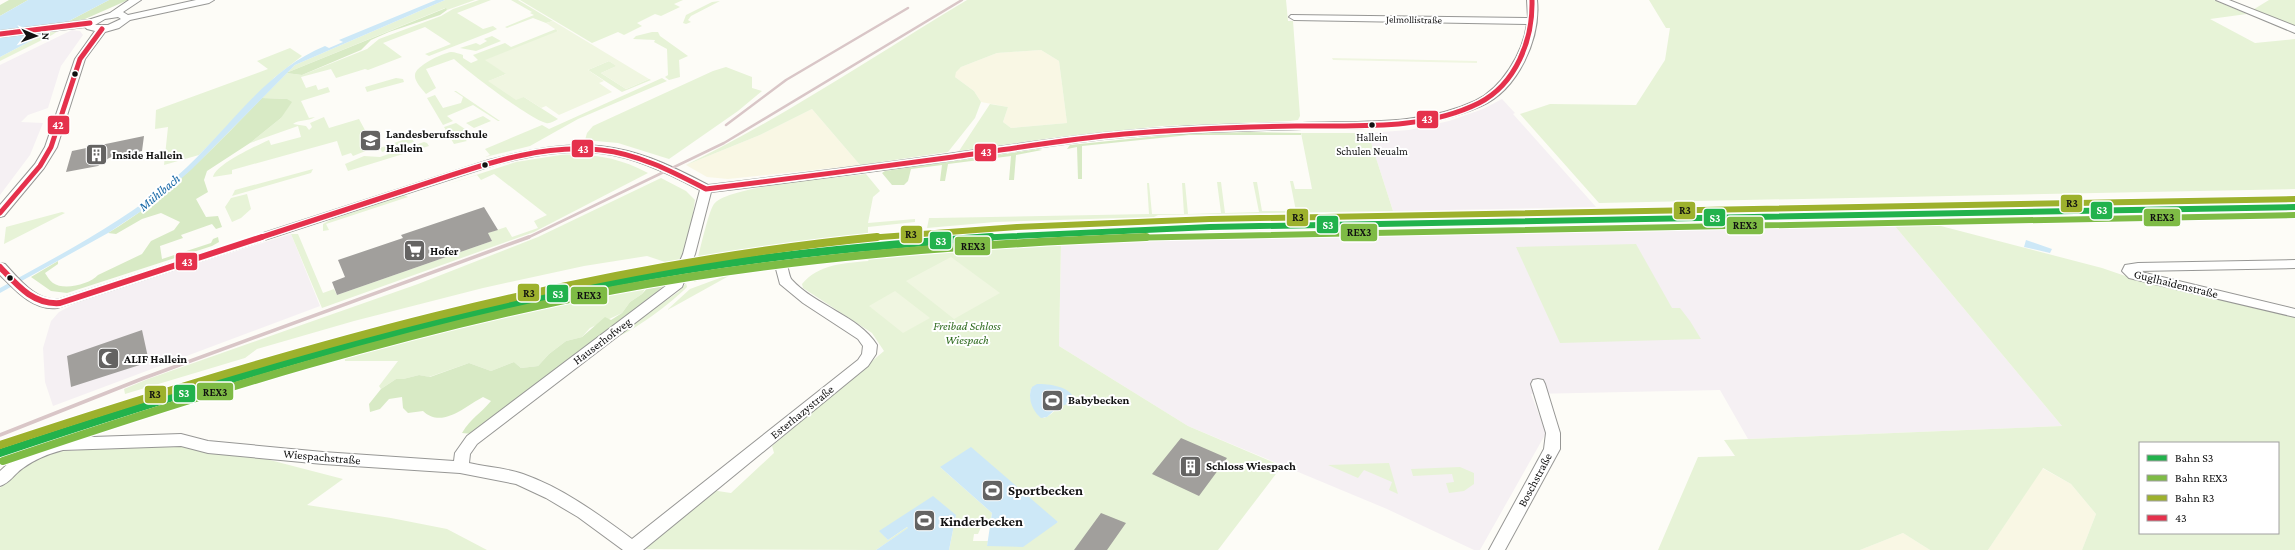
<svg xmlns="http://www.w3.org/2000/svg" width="2295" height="550" font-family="'Crimson Pro',serif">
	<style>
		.industrial { fill: #f5f0f3 }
		.farmland { fill: #f9f7e4 }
		.green { fill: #e7f3d7; fill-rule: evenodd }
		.forest { fill: #d8eac5 }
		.pitch { fill: #f0f6e1 }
		.water { fill: #cde8f7 }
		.building { fill: #a19f9c }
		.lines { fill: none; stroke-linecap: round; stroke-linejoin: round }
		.street-casing { stroke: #979795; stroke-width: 2 }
		.street { fill: #fffffe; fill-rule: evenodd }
		.rail-far1 { stroke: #d9c6c7; stroke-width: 2.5 }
		.rail { stroke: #d9c6c7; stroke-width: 3.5 }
		.bus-1-far1-casing { stroke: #fff; stroke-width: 8 }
		.bus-1-casing { stroke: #fff; stroke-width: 10 }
		.bus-2-casing { stroke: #fff; stroke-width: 8 }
		.bus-1-far1 { stroke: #e5314c; stroke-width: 5 }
		.bus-1 { stroke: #e5314c; stroke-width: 6 }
		.bus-2 { stroke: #e5314c; stroke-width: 5 }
		.rail-1-far1-casing { stroke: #fff; stroke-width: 8 }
		.rail-1-casing { stroke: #fff; stroke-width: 10 }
		.rail-2-far1-casing { stroke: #fff; stroke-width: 8 }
		.rail-2-casing { stroke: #fff; stroke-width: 10 }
		.rail-3-far1-casing { stroke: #fff; stroke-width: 8 }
		.rail-3-casing { stroke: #fff; stroke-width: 10 }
		.rail-1-far1 { stroke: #22b24c; stroke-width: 6 }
		.rail-1 { stroke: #22b24c; stroke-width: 8 }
		.rail-2-far1 { stroke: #7ebb45; stroke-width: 6 }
		.rail-2 { stroke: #7ebb45; stroke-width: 8 }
		.rail-3-far1 { stroke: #9db12d; stroke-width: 6 }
		.rail-3 { stroke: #9db12d; stroke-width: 8 }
		.bus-dot { fill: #111; stroke: #fff; stroke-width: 1.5 }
		.labels { text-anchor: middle; stroke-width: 4; stroke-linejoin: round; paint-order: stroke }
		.far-street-label { font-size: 10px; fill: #111; stroke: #fff }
		.bus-label { font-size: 11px; fill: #111; stroke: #fff }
		.poi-label { font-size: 12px; font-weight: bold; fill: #111; stroke: #fff; text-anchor: start }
		.street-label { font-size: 12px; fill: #111; stroke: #fff }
		.park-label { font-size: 12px; font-style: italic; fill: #2f6b1f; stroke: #fff }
		.water-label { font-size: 13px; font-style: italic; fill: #1768a6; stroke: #fff }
		.near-poi-label { font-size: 14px; font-weight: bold; fill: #111; stroke: #fff; text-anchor: start }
		.line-badge { stroke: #fff; stroke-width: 1.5 }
		.badge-label { font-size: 11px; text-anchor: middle; font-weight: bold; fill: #fff }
		.pale-badge-label { font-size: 11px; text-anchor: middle; font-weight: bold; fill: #111 }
	</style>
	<rect width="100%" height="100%" fill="#fdfcf7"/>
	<path class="industrial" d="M72,30L80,31L83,35L61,66L48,108L28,115L21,122L43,123L30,155L0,195V65Z
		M1502,99L1515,113L1513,114L1596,207L1393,211L1368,133L1409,130L1449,121L1483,109Z
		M1889,219L2062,426L1748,439L1720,390L1531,394L1546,433L1480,550H1474L1387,509L1188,426L1059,346L1061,244L1077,245L1086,240L1087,236Z
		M291,234L320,306L53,406L45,382L43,348L51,321L59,312L74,304L128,285Z"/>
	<path class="farmland" d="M1041,50L1059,61L1067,123L1011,128L1003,122L1008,107L981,102L974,91L955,77V72L961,67L997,53Z
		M812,109L860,165L728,179L707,177L686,165L760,135Z
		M2042,468L2071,484L2096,514L2082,550H1988Z
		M1903,533L1930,550H1860Z"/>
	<path class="green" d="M445,0H475L447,10L445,8L286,73L302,75L367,49L379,39L441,16L453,9L479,0H491L457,13L483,29L493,26L497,29L488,33L429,56L425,54L451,44L425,27L383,43L402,57L368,70L365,69L336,78L331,69L301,77L306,88L316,85L318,90L328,87L330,92L301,101L309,118L315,117C308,122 299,119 293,124L306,126L309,130L312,127L310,123L324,117L329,128L359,119L372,143L368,150L353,156L351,153L342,156L337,141L232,170V174L213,177C216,164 256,146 269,140L271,145L301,137L298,126L250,143L281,118L287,99L262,98L295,65Z
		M511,0H518L553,21L546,23L533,18L507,28L505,27L534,15L530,13L532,12Z
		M520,0H683L674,4L680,7L661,16L655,14L637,23L642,26L624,35L618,32L592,43Z
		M967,0H1286L1288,21H1293L1300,116L1298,120L1290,121L1162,126L1058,137L959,151L990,104L1008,107L1003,122L1011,128L1067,123L1059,61L1041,50L997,53L961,67L956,72L955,77L974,91L981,102L975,118L948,152L860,165L812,109L760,135L686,165C784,117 874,56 967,0Z
		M1649,0H2214L2247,14L2210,19L2255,43L2295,39V189L1599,203L1520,114L1550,104L1636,105L1665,60L1670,28H1666Z
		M2269,0H2295V28L2251,11Z
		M720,1L691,16L688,20L691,22L686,24L683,23L686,15L712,2Z
		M556,29L558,31L506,74L489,81L524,97L558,119C554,121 550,124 546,123C531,120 467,71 454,59L426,69L436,88L426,94C422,89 414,81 415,75C415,66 443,53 451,52C455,52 460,54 463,55V58L471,63L478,60L473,55L505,43L511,47Z
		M58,31L52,35L0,61V57L46,33Z
		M652,32H658L660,36L688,56L679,60L680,77L669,80L665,77L668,75L667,49L654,42L655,40L633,39L636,36Z
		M492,36L501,41L476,51L460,48L476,43L480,45L487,41L484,39Z
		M290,48L302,56L275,77L199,155L164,165L168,127L155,129L156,110L268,69L257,61Z
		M609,61L617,66L601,73L626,89L649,79L651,80L622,92L588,70Z
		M726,67L752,77V88L762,91L738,111L669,159L618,143L585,140L587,133L593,126L713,71Z
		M396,78L403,79L404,82L367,92L365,87Z
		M662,78L667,81L578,119L530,146L485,157L490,155L485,149L542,125L549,129Z
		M454,91H456L500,121H498L473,105L447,116L453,121L443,125L427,98L435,95L443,108L461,103L463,97Z
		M483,116L491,121L474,128L466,123Z
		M456,123L468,131L459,135L467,141L454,144L444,127Z
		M1301,133H1368L1393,211L1158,215L1154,217L995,222L927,228L929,218H935L1149,214L1147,183H1149L1152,214H1184L1182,183H1185L1188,214L1221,213L1217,182H1221L1225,213L1259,212L1253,182H1257L1262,211H1296L1290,181H1293L1295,189H1312Z
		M411,137L414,142L382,152L380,148Z
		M424,142L427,143L429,146L348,171L345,164L364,156L380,157Z
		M560,155C592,153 620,158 648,173L534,232L322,308L291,234H298L323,293L334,289L337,295L492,241L488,233L506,227L512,237L538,228L534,221L547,215L494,174L481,180L477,175L445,185L516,162Z
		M313,169L311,173L232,196L235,190Z
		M866,174L880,191L873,197L868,223L915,219V222L868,227V233L857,235L698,257C701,246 709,210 714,204C729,185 838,178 866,174Z
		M661,178L686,191L695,200L691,227L681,260L665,262L647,256L584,266L483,288L354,321L257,349L245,358L125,394L124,389L148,379L418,284L538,237Z
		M247,194L251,209L241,218L232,222L225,207L231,198Z
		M404,195L408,197L326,224L329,230L323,231V224L330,220Z
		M62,212L65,213L4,244L6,227Z
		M1889,219H1928L1937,225L2102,268L2140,281L2295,316V550H2082L2096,514L2071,484L2043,468L1988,550H1930L1903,533L1860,550H1658L1698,457L1735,456L1724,440L2062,426ZM2140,443H2278V533H2140Z
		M1049,243L1061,244L1059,346L1188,426L1282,466L1218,550H949L956,515L880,531L888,540L907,527L909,528L876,550L646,549L648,543L711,490L731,493L774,453L772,446L884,351L872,333L803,288L802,284C819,264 844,263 869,261L863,256L968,247ZM1032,387L1068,404C1057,404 1054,415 1044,418C1036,409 1026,401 1032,387ZM940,467L1058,522L987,546L988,541H973L974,534H978L982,525H990L992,513Z
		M1636,244L1672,308H1680L1690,321L1701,339L1560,343L1516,247Z
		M707,270L708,274L725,273L694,282L693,273Z
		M736,272L673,307L667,310L690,289Z
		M673,276L645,289L642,294L630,302L622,313L590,328L582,337L566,341L549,354L538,366L521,368L514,362L491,371L469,363L429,377L419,375L403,379H396L381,389L379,386L398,361H345L344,353L369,346L553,302L657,282L658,279Z
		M686,283L687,287C676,299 627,337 612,338L678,292Z
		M176,444L266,459L343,479L307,505L391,518L447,529L487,550H0V488L21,465L51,452Z
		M1389,463L1398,494L1389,490L1392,482L1364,470L1358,478L1328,465Z
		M1460,467L1474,473V484L1464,491L1449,493L1446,483L1454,482L1452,474L1413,476L1411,469Z"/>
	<path class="forest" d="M9,0H28L0,16V5Z
		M109,0H128L85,19L67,22Z
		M446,8L447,10L440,15L389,32L371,40L361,50L302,75L286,73Z
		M262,98L287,99L292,102L281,118L250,143L207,171L204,180L208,192L196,199L206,217L218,216L222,227L216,229L212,224L181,235L183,238L160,246L162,259L211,243L213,239L218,237L219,242L212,246L67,293L51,291L31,277L58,261V264L45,273C47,276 50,281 53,283C64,291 90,284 98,275L142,254L151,241L174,230L180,222L161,213L142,219L116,234L108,233C168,197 214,147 262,98Z
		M1249,132L1301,133V135H1189L1082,146V179H1078L1077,147L1067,149L1070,145L1177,134Z
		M1038,149L1042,150L1016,155L1014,180H1009L1011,156L948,164L945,181H940L942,165L911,169L908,181L904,185H892L882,173L885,171Z
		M673,276C661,290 646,300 634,313L473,434L462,433C471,418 480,414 491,401L483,397C464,407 442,429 423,411L408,413L403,408L402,397L389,399L380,409L370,412L369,404L381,389L396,379H403L419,375L430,377L469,363L491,371L514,362L521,368L538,366L549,354L566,341L582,337L605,317L611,320L622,313L630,302L642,294L650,285Z"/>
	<path class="pitch" d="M553,21L649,79L626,89L601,73L616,66L609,61L588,70L604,81L599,83L612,92L559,115L546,106L541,108L524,97L516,100L488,81L506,74L485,60L558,31L546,23Z
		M1332,58L1477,61V63L1333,60Z
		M951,257L1000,293L954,319L906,281Z
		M895,291L930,318L903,333L869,306Z"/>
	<path class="water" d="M28,0H109L0,57V16Z
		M436,0H445L295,65L192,169L152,204L108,233L0,293V288C61,254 123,223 176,177C226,134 263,71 325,46L329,48L343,42L339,40Z
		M2026,240L2052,249L2050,253L2024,247Z
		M1037,384C1049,384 1070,386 1074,399L1071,403L1058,407L1047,417L1041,418C1032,411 1027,397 1032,387Z
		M971,447L1058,522L1023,547L987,546L992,513L940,467Z
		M933,496L956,515L949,550H876L908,528L907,527L888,540L879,531Z"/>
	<path class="building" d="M144,136L142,151L109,158L98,166L66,172L72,151Z
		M484,207L498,230L488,233L492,241L337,295L332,282L345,277L338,260L403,238L401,235Z
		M142,330L149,362L71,387L67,356Z
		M1181,438L1227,458L1199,496L1152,474Z
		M1101,513L1126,523L1107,550H1074Z"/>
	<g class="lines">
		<defs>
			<path id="street" d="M129,0H141L123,12L128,15L196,0H214L209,3L130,20L119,28L105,32L85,59L57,147L44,168L4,216L0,217V205L35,164L45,147L75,59L95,31L87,29L85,27L0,37V31L88,20L110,13ZM118,17L121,19L108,25H95L105,19Z
				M1527,0H1537C1541,38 1518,90 1481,106C1425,131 1362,128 1302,129C1243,131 1184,132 1125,137C1068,142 1011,152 954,160C873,172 792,182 711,192L695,254L682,287L477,444L470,454L469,463C486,467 506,468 523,474C563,488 598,514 632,539L858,360L862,354L863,346L858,339L803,303L780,284L776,269L777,266H787C789,270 789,277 792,280C816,306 859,316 877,345L876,354L868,366L643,550H623L578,517L546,498L516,484L460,473L323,464L208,453L181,446L63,450C48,454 35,459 23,468C14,474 10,483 0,486V471L11,461L34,447L63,438L181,434L208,441L323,452L454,461L455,453L467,436L671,282L683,254L700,190C621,148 584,143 497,164L57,308C33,311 15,290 0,275V263L5,264C19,279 37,303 60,299L489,160C583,136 622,139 708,185C790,175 873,165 955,153C1011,145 1067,136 1124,131C1183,125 1243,124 1302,123C1359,121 1422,126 1475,101C1502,88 1523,53 1527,24L1294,20L1289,17L1291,15L1528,18Z
				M2216,0H2229L2295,26V33Z
				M2295,260V268L2137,271L2295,309V317L2129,278L2122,271L2125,265L2138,263Z
				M1538,379L1543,380L1545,384L1560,433V449L1505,550H1489L1544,449L1546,433L1531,384L1533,380Z"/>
		</defs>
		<use href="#street" class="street-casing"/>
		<use href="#street" class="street"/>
		<path class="rail-far1" d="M726,125L786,80L908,8
			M527,238L724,143L962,0"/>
		<path class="rail" d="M0,435L144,378L529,237"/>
		<defs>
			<path id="bus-1-far1" d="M259,238C311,221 363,204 415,187C475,168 537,143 601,150C639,154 673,172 706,189C788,179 871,168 953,157C1010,149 1067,139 1124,134C1181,129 1239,127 1296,126C1356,125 1423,131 1479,103C1516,84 1533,40 1532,0"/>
			<path id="bus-1" d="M0,267C17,285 33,305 60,303L262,237"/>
			<path id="bus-2" d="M0,34L90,23
				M0,213L40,166L51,147L80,59L102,29"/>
		</defs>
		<use href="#bus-1-far1" class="bus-1-far1-casing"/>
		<use href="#bus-1" class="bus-1-casing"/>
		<use href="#bus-2" class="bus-2-casing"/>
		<use href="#bus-1-far1" class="bus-1-far1"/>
		<use href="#bus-1" class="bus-1"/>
		<use href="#bus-2" class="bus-2"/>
		<defs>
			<path id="rail-1-far1" d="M976,238L1210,227L2295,207"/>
			<path id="rail-1" d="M0,453C201,386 403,324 611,283C736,258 864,246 991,237"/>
			<path id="rail-2-far1" d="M1121,238L2295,215"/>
			<path id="rail-2" d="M3,461C204,393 406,330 614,290C789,257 967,244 1146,237"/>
			<path id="rail-3-far1" d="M867,238L1017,227L1210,219L2295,199"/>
			<path id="rail-3" d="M0,445C287,350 576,267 877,237"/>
		</defs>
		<use href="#rail-1-far1" class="rail-1-far1-casing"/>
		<use href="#rail-1" class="rail-1-casing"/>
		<use href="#rail-2-far1" class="rail-2-far1-casing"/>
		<use href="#rail-2" class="rail-2-casing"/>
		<use href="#rail-3-far1" class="rail-3-far1-casing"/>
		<use href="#rail-3" class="rail-3-casing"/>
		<use href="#rail-1-far1" class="rail-1-far1"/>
		<use href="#rail-1" class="rail-1"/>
		<use href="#rail-2-far1" class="rail-2-far1"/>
		<use href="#rail-2" class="rail-2"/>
		<use href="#rail-3-far1" class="rail-3-far1"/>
		<use href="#rail-3" class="rail-3"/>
	</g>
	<defs>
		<symbol id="school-square" viewBox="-11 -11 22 22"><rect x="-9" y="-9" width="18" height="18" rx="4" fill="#646362" stroke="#fff"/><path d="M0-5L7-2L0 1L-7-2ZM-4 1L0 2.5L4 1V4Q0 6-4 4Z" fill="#fff"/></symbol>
		<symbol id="building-square" viewBox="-11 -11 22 22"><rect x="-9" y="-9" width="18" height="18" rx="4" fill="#646362" stroke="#fff"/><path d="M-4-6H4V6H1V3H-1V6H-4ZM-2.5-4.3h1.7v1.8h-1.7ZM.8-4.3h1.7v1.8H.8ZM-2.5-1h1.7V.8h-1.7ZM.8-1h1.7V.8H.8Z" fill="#fff"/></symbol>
		<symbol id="supermarket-square" viewBox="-11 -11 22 22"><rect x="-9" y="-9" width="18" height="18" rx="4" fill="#646362" stroke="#fff"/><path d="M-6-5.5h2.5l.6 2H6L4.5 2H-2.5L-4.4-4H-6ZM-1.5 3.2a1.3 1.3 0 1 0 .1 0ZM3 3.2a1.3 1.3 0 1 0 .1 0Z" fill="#fff"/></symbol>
		<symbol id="mosque-square" viewBox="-11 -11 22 22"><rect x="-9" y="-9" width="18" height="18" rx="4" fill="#646362" stroke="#fff"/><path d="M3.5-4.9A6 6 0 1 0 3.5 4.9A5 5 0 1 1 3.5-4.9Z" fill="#fff"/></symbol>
		<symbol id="stadium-square" viewBox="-11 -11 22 22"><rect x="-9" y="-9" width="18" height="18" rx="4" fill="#646362" stroke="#fff"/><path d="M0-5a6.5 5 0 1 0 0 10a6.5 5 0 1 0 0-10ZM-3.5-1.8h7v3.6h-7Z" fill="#fff"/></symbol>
	</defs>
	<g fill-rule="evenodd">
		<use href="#school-square" x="358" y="128" width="25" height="25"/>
		<use href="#building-square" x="84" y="142" width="25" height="25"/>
		<use href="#supermarket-square" x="402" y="238" width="25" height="25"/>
		<use href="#mosque-square" x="96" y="346" width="25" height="25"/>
		<use href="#stadium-square" x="1040" y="388" width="25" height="25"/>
		<use href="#building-square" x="1178" y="454" width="25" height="25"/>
		<use href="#stadium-square" x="980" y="478" width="25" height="25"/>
		<use href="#stadium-square" x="912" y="508" width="25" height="25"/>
	</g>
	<g class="bus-dot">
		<circle cx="75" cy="74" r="3.5"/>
		<circle cx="1372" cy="125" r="3.5"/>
		<circle cx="485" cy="165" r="3.5"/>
		<circle cx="10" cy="278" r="3.5"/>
	</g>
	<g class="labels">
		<g class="far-street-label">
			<text transform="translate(1414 19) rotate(1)" y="4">Jelmollistraße</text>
		</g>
		<g class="bus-label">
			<text x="1372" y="141">Hallein<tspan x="1372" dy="14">Schulen Neualm</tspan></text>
		</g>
		<g class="poi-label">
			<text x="386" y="138">Landesberufsschule<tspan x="386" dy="14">Hallein</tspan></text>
			<text x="112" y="159">Inside Hallein</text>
			<text x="430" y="255">Hofer</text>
			<text x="124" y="363">ALIF Hallein</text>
			<text x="1068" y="404">Babybecken</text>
			<text x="1206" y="470">Schloss Wiespach</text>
		</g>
		<g class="street-label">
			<text transform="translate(2176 284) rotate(14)" y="4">Guglhaidenstraße</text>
			<text transform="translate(602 341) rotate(-37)" y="4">Hauserhofweg</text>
			<text transform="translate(802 412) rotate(-39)" y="4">Esterhazystraße</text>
			<text transform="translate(322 457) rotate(5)" y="4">Wiespachstraße</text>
			<text transform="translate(1535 480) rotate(-62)" y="4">Boschstraße</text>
		</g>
		<g class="park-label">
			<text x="967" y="330">Freibad Schloss<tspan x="967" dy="14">Wiespach</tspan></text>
		</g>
		<g class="water-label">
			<text transform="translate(159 192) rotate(-40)" y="5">Mühlbach</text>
		</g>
		<g class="near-poi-label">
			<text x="1008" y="495">Sportbecken</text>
			<text x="940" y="526">Kinderbecken</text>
		</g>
	</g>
	<g class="line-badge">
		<rect x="1416" y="110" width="23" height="19" rx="4" fill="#e5314c"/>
		<rect x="47" y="115" width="23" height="20" rx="4" fill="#e5314c"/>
		<rect x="571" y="139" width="23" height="19" rx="4" fill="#e5314c"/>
		<rect x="974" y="143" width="23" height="19" rx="4" fill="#e5314c"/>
		<rect x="2060" y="194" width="23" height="19" rx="4" fill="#9db12d"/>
		<rect x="1673" y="201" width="23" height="19" rx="4" fill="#9db12d"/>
		<rect x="2090" y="201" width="23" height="19" rx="4" fill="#22b24c"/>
		<rect x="1286" y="208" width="23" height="19" rx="4" fill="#9db12d"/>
		<rect x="2143" y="208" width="38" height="19" rx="4" fill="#7ebb45"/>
		<rect x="1703" y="208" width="23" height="19" rx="4" fill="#22b24c"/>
		<rect x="1316" y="215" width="23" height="19" rx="4" fill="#22b24c"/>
		<rect x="1726" y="216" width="38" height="19" rx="4" fill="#7ebb45"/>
		<rect x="1340" y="223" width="38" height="19" rx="4" fill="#7ebb45"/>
		<rect x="900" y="225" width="23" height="19" rx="4" fill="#9db12d"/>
		<rect x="929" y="231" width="23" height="19" rx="4" fill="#22b24c"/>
		<rect x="954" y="236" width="37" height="20" rx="4" fill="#7ebb45"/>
		<rect x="175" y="252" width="23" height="19" rx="4" fill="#e5314c"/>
		<rect x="517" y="283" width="23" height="19" rx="4" fill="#9db12d"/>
		<rect x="546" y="284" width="23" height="19" rx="4" fill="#22b24c"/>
		<rect x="570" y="286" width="38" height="19" rx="4" fill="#7ebb45"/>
		<rect x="196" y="382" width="38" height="19" rx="4" fill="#7ebb45"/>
		<rect x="173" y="384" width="23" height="19" rx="4" fill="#22b24c"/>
		<rect x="144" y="385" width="23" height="19" rx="4" fill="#9db12d"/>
	</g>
	<g class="badge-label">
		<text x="1427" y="123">43</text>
		<text x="58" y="129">42</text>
		<text x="583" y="153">43</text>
		<text x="986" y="156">43</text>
		<text x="2102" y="214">S3</text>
		<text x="1715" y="222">S3</text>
		<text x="1328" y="229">S3</text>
		<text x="941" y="245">S3</text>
		<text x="187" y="266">43</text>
		<text x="558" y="298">S3</text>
		<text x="184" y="397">S3</text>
	</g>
	<g class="pale-badge-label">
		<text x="2072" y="207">R3</text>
		<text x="1685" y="214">R3</text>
		<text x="1298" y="221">R3</text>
		<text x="2162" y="221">REX3</text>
		<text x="1745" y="229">REX3</text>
		<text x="1359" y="236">REX3</text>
		<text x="911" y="238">R3</text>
		<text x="973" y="250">REX3</text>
		<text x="529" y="297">R3</text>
		<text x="589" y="299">REX3</text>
		<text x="215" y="396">REX3</text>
		<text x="155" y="398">R3</text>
	</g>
	<rect x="2139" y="442" width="140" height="92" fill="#ffffff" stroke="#a0a0a0"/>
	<rect x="2147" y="455" width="20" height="6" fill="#22b24c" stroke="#a0a0a0"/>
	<text x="2175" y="462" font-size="12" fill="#111111">Bahn S3</text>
	<rect x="2147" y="475" width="20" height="6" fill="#7ebb45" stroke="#a0a0a0"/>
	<text x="2175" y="482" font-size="12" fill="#111111">Bahn REX3</text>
	<rect x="2147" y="495" width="20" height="6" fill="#9db12d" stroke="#a0a0a0"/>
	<text x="2175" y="502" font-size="12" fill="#111111">Bahn R3</text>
	<rect x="2147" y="515" width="20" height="6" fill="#e5314c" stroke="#a0a0a0"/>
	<text x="2175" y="522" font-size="12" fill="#111111">43</text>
	<g transform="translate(36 36) rotate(92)" stroke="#ffffff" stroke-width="3" paint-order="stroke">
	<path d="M0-3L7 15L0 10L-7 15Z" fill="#111111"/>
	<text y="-6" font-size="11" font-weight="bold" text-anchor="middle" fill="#111111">N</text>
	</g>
</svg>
